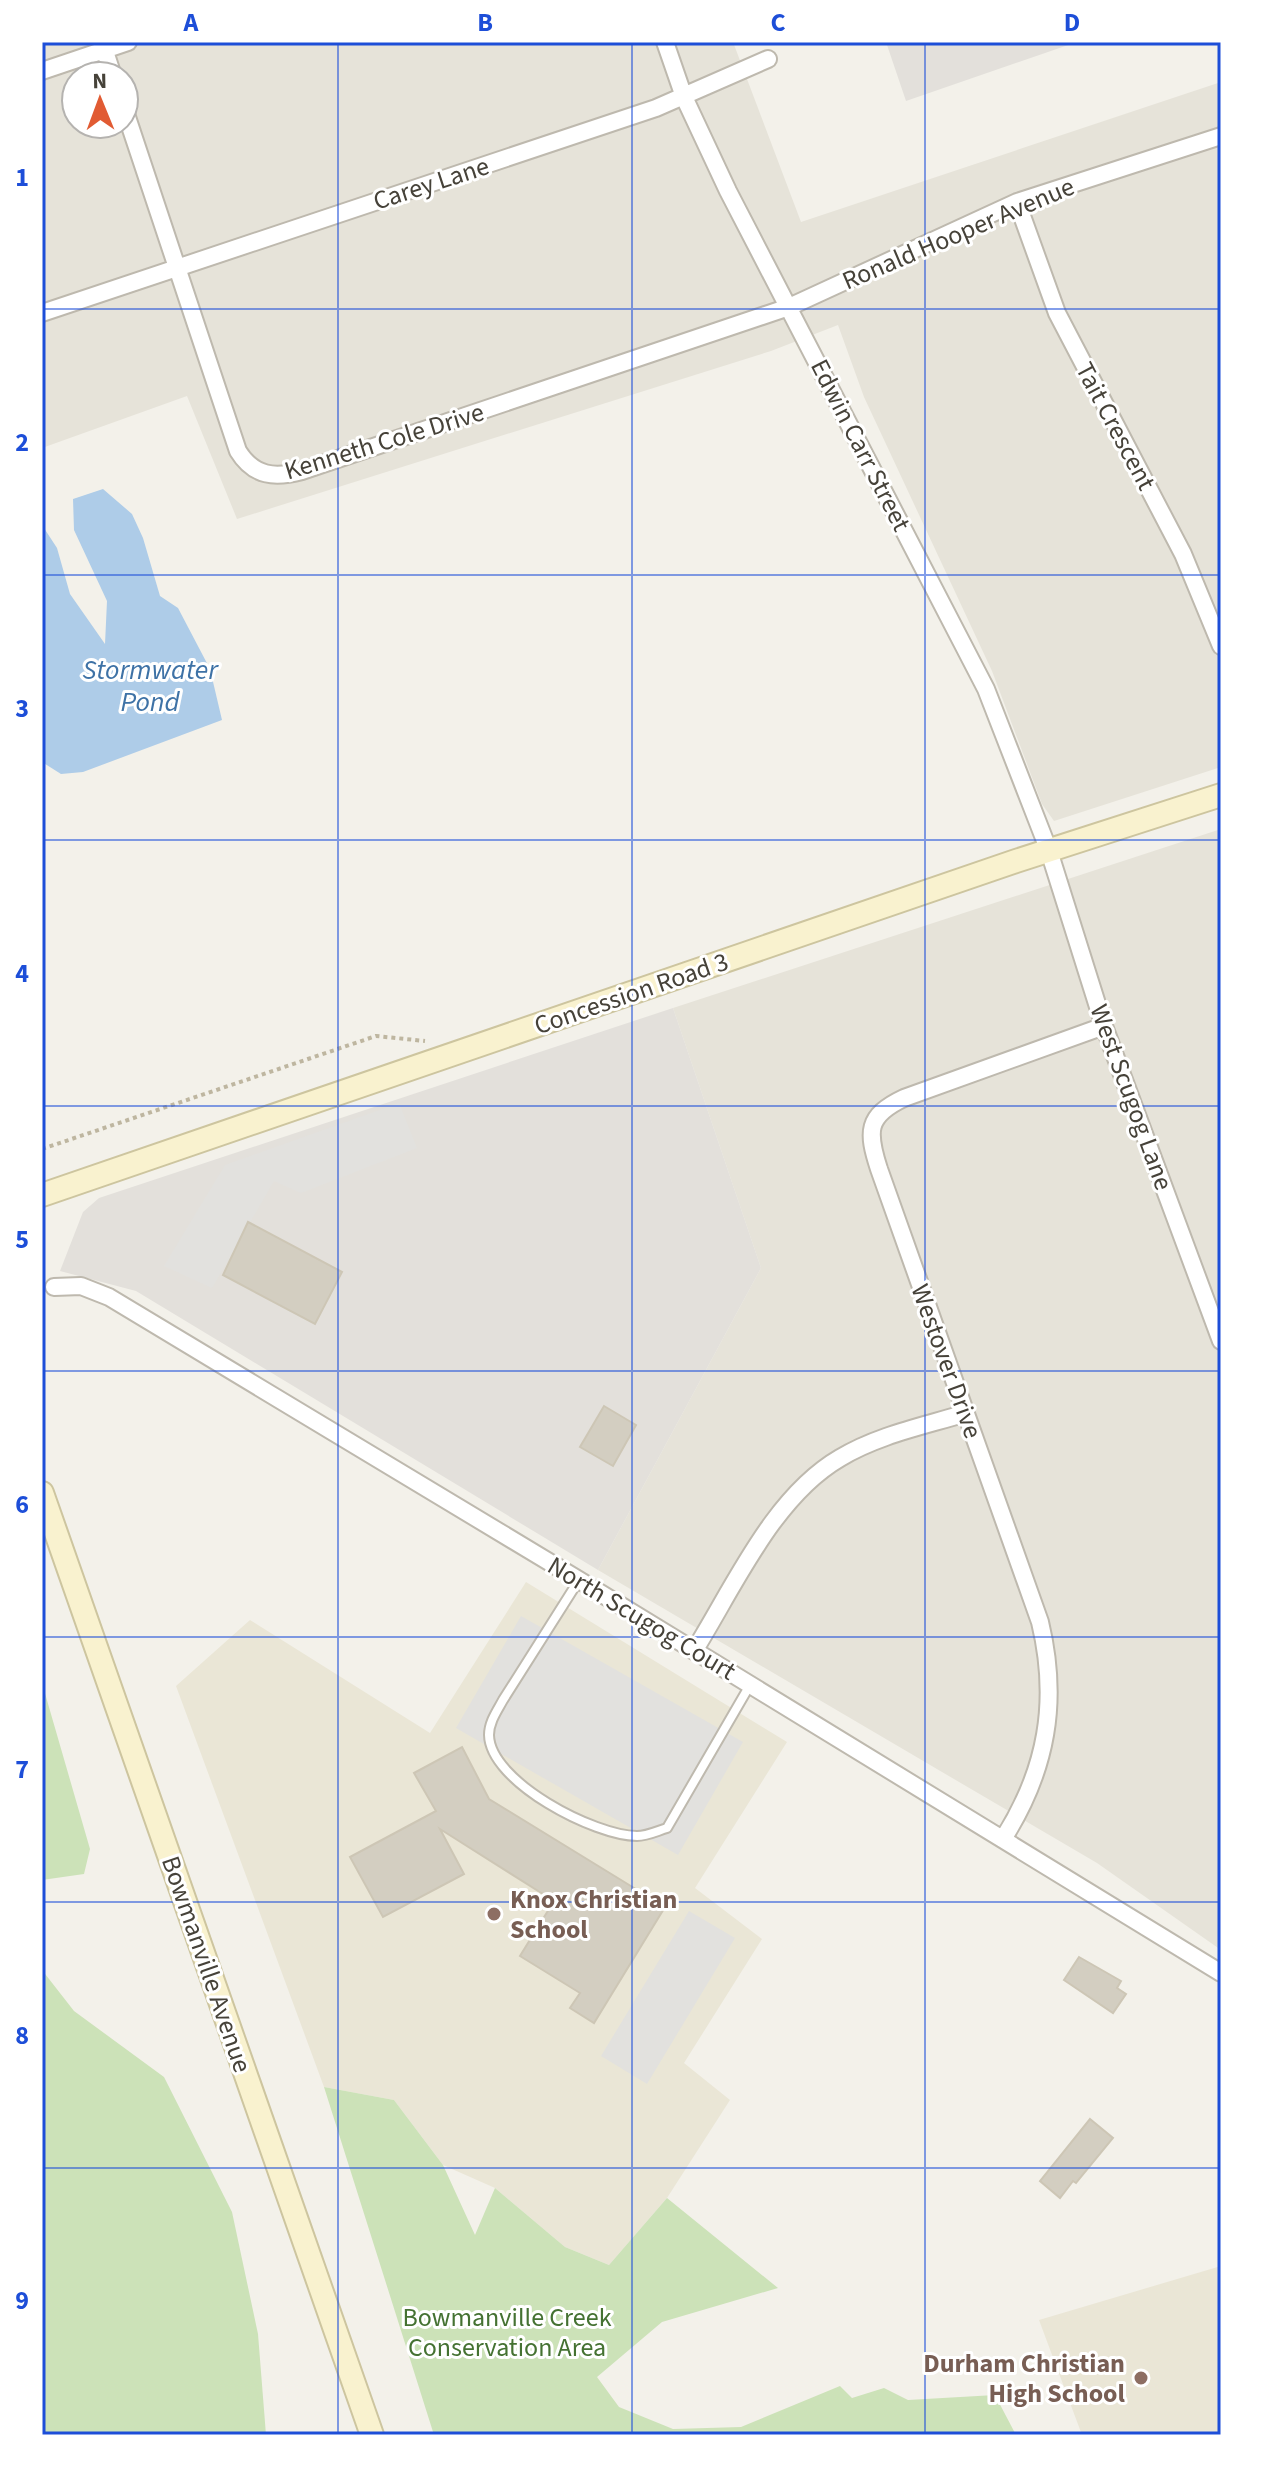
<svg xmlns="http://www.w3.org/2000/svg" width="1263" height="2477" font-family="'Source Sans 3',sans-serif">
	<style>
		.residential { fill: #e6e3d9; fill-rule: evenodd }
		.industrial { fill: #e3e0db }
		.education { fill: #eae6d6 }
		.green { fill: #cce2b8 }
		.parking { fill: #e2e1de }
		.water { fill: #aecce8 }
		.building { fill: #d3cec1; stroke: #cdc6b5; stroke-width: 2 }
		.lines { fill: none; stroke-linecap: round; stroke-linejoin: round }
		.lane-casing { stroke: #beb9ae; stroke-width: 12 }
		.street-casing { stroke: #beb9ae; stroke-width: 20 }
		.secondary-casing { stroke: #cdc59f; stroke-width: 26 }
		.path { stroke: #beb6a0; stroke-width: 4; stroke-dasharray: 4 4; stroke-linecap: butt }
		.lane { stroke: #fff; stroke-width: 8 }
		.street { stroke: #fff; stroke-width: 16 }
		.secondary { stroke: #f9f2cf; stroke-width: 22 }
		.grid { fill: none; stroke: #1d4ed8; stroke-width: 2; stroke-opacity: 0.55 }
		.education-dot { fill: #8d6e63; stroke: #fff; stroke-width: 3 }
		.labels { text-anchor: middle; stroke-width: 6; stroke-linejoin: round; paint-order: stroke }
		.street-label { font-size: 26px; fill: #464239; stroke: #fff }
		.education-label { font-size: 26px; font-weight: bold; fill: #785e54; stroke: #fff; text-anchor: start }
		.park-label { font-size: 26px; fill: #457232; stroke: #fff }
		.water-label { font-size: 28px; font-style: italic; fill: #3e72a6; stroke: #fff }
		.neatline { fill: none; stroke: #1d4ed8; stroke-width: 3 }
		.grid-label { font-size: 26px; text-anchor: middle; font-weight: bold; fill: #1d4ed8 }
	</style>
	<rect width="100%" height="100%" fill="#f3f1ea"/>
	<path class="residential" d="M42,42H733L801,222L1221,82V767L1054,821L1042,804L992,671L864,397L838,325L771,351L237,519L187,396L42,448ZM76,76H124V124H76Z
		M1221,829V1950L1097,1863L598,1570L761,1268L673,1008Z"/>
	<path class="industrial" d="M886,42H1077L906,101Z
		M673,1008L761,1268L598,1570L136,1291L60,1271L83,1212L99,1198Z"/>
	<path class="education" d="M526,1582L787,1742L695,1888L762,1939L684,2063L730,2100L667,2198L609,2265L565,2247L495,2188L443,2165L394,2100L324,2087L176,1686L250,1620L430,1733Z
		M1221,2266V2435H1082L1039,2320Z"/>
	<path class="green" d="M42,1683L90,1849L84,1874L42,1880Z
		M42,1970L74,2011L164,2077L232,2212L258,2334L266,2435H42Z
		M324,2087L394,2100L443,2165L475,2235L495,2188L565,2247L609,2265L667,2198L778,2288L662,2322L597,2377L619,2407L673,2429L741,2427L840,2386L852,2398L884,2388L908,2400L995,2395L1016,2435H434Z"/>
	<path class="parking" d="M399,1103L417,1148L301,1193L274,1181L212,1288L164,1266L225,1165Z
		M521,1616L743,1742L678,1855L456,1728Z
		M689,1911L735,1938L647,2084L601,2056Z"/>
	<path class="water" d="M103,489L132,514L143,538L160,596L178,608L210,669L222,720L83,772L61,774L42,762V525L57,548L70,594L105,644L107,601L74,530L73,499Z"/>
	<path class="building" d="M248,1222L342,1272L315,1324L223,1275Z
		M604,1406L636,1425L613,1466L580,1447Z
		M462,1747L489,1799L665,1907L594,2023L570,2008L580,1993L520,1956L554,1901L440,1829L464,1874L383,1917L350,1857L436,1811L414,1773Z
		M1079,1957L1121,1981L1117,1988L1126,1994L1113,2013L1064,1980Z
		M1090,2119L1113,2138L1076,2183L1073,2181L1060,2198L1040,2181Z"/>
	<g class="lines">
		<defs>
			<path id="lane" d="M579,1580L503,1700C497,1711 489,1722 489,1735C490,1782 595,1836 637,1836C647,1836 657,1831 667,1828L750,1685"/>
			<path id="street" d="M102,42L113,76
				M665,42L684,97L728,191L986,689L1049,851L1104,1026L1221,1341
				M42,71L128,42
				M124,108L238,451C254,477 275,478 302,471L789,307L1017,202L1221,136
				M1017,202L1057,313L1183,554L1221,646
				M42,313L656,108L768,59
				M54,1287L81,1286L109,1297L579,1580L1221,1973
				M694,1651C734,1587 773,1497 840,1458C878,1435 924,1426 966,1413
				M1003,1839C1047,1770 1059,1701 1040,1622L879,1169C867,1132 866,1116 904,1098L1104,1026"/>
			<path id="secondary" d="M42,1195L1016,861L1221,795
				M42,1493L372,2435"/>
		</defs>
		<use href="#lane" class="lane-casing"/>
		<use href="#street" class="street-casing"/>
		<use href="#secondary" class="secondary-casing"/>
		<path class="path" d="M42,1149L376,1036L425,1041"/>
		<use href="#lane" class="lane"/>
		<use href="#street" class="street"/>
		<use href="#secondary" class="secondary"/>
	</g>
	<path class="grid" d="M338,42V2435M632,42V2435M925,42V2435M42,309H1221M42,575H1221M42,840H1221M42,1106H1221M42,1371H1221M42,1637H1221M42,1902H1221M42,2168H1221"/>
	<g class="education-dot">
		<circle cx="494" cy="1914" r="8"/>
		<circle cx="1141" cy="2378" r="8"/>
	</g>
	<g class="labels">
		<g class="street-label">
			<text transform="translate(431 183) rotate(-18)" y="9">Carey Lane</text>
			<text transform="translate(958 233) rotate(-23)" y="9">Ronald Hooper Avenue</text>
			<text transform="translate(1116 426) rotate(62)" y="9">Tait Crescent</text>
			<text transform="translate(384 441) rotate(-17)" y="9">Kenneth Cole Drive</text>
			<text transform="translate(861 445) rotate(63)" y="9">Edwin Carr Street</text>
			<text transform="translate(631 993) rotate(-19)" y="9">Concession Road 3</text>
			<text transform="translate(1132 1097) rotate(70)" y="9">West Scugog Lane</text>
			<text transform="translate(947 1361) rotate(70)" y="9">Westover Drive</text>
			<text transform="translate(642 1618) rotate(31)" y="9">North Scugog Court</text>
			<text transform="translate(207 1964) rotate(71)" y="9">Bowmanville Avenue</text>
		</g>
		<g class="education-label">
			<text x="510" y="1908">Knox Christian<tspan x="510" dy="30">School</tspan></text>
			<text x="1125" y="2372" text-anchor="end">Durham Christian<tspan x="1125" dy="30">High School</tspan></text>
		</g>
		<g class="park-label">
			<text x="507" y="2326">Bowmanville Creek<tspan x="507" dy="30">Conservation Area</tspan></text>
		</g>
		<g class="water-label">
			<text x="150" y="679">Stormwater<tspan x="150" dy="32">Pond</tspan></text>
		</g>
	</g>
	<rect width="1263" height="2477" fill="none" stroke="#ffffff" stroke-width="88"/>
	<g transform="translate(100 100) rotate(359)"><circle r="38" fill="#ffffff" stroke="#b5b3b0" stroke-width="2"/>
	<path d="M0-6L14 30L0 20L-14 30Z" fill="#e15b33"/>
	<text y="-12" font-size="22" font-weight="bold" text-anchor="middle" fill="#464239">N</text>
	</g>
	<rect x="44" y="44" width="1175" height="2389" class="neatline"/>
	<g class="grid-label">
		<text x="191" y="31">A</text>
		<text x="485" y="31">B</text>
		<text x="778" y="31">C</text>
		<text x="1072" y="31">D</text>
		<text x="22" y="186">1</text>
		<text x="22" y="451">2</text>
		<text x="22" y="717">3</text>
		<text x="22" y="982">4</text>
		<text x="22" y="1248">5</text>
		<text x="22" y="1513">6</text>
		<text x="22" y="1778">7</text>
		<text x="22" y="2044">8</text>
		<text x="22" y="2309">9</text>
	</g>
</svg>
